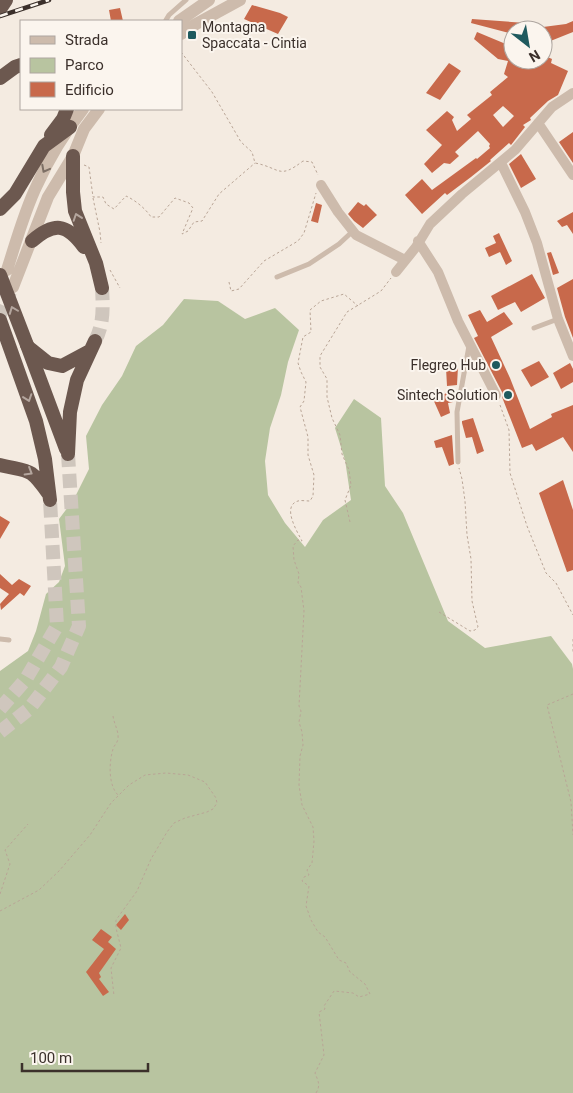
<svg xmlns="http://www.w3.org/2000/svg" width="573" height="1093" font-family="Roboto,sans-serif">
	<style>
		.green { fill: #b8c4a0 }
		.building { fill: #c8694b; fill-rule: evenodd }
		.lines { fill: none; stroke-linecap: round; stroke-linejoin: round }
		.tertiary-tunnel { stroke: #cfc6bd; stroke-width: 12; stroke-dasharray: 12 6; stroke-linecap: butt }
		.trunk-tunnel { stroke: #cfc6bd; stroke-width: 14; stroke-dasharray: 14 7; stroke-linecap: butt }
		.path { stroke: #b9a596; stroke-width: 1; stroke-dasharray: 2.5 2.5; stroke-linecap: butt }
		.service { stroke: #cdbbac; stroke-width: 5 }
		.minor { stroke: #cdbbac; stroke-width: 10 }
		.tertiary { stroke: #cdbbac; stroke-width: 12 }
		.trunk { stroke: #6c584f; stroke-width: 14 }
		.rail-casing { stroke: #3b302b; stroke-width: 4.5 }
		.rail { stroke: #fbf5ee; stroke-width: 2.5; stroke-dasharray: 8; stroke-linecap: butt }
		.trunk-bridge { stroke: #6c584f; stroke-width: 14 }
		.oneway { stroke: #7d6f65 }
		.oneway2 { stroke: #b4a69e }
		.poi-dot { fill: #1f5a5e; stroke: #fbf5ee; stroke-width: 2 }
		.labels { text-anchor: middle; stroke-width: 4; stroke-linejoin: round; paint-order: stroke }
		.poi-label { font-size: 14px; fill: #3b302b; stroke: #fbf5ee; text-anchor: end }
	</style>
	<rect width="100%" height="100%" fill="#f4ebe1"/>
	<path class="green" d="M184,299L218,301L245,319L275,308L299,330L288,362L281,395L270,428L265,461L268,495L285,523L305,547L323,520L351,500L345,460L335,428L354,399L381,418L385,486L403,513L448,621L485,648L551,636L572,664L573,669V1093H0V671L28,651L36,631L46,594L59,582L65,566L59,519L74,499L89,469L86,436L102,405L122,376L136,346L163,325Z"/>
	<path class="building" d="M252,5L280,13L288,17L278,34L244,19Z
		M120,8L123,21H111L109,10Z
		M472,19L526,23L524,30H513V34L471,23Z
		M573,21V32L543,44V27L566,24Z
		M477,32L513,47V60H543V55L552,59L551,63L568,71L558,95L548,101L530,118L531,120L523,125L525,127L511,145L509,143L490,160L491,161L471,177L447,195L445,193L422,214L405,195L422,179L432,190L476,158L477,159L490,148L489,146L490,144L478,131L455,152L459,156L450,164L444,163L432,173L424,164L442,145L426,130L447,111L454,117L452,120L457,131L471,119L467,115L492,95L490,92L508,77L504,74L508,61L498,59L474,39ZM503,106L514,116L503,127L493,115Z
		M449,63L461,71L440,100L426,93Z
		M573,132V163L559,142Z
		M521,154L536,179L521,188L509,164Z
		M358,202L364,206L366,204L377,215L363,228L354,221L348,214Z
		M316,203L322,205L318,223L311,221Z
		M573,212V234L567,225L562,227L557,221Z
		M499,233L512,261L506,265L500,252L489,257L485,248L496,243L493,236Z
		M551,252L559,273L553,275L547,253Z
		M532,274L545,298L521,312L515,302L498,310L491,296Z
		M573,279V338L565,317L557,288Z
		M480,310L487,322L504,312L513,324L491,337L510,378L530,429L552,417L551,414L573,405V452L563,437L536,451L532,444L522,448L502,397V392L474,338L478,336L468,315Z
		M539,361L549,377L531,387L521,370Z
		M570,363L573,369V382L561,389L553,373Z
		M458,367L457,385L447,386L446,368Z
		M449,392L453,402L448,403L450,413L441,417L433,399Z
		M473,418L484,451L477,454L472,437L466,438L462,423V421Z
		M452,435L454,464L449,466L442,447L436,448L434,441Z
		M563,480L573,510V570L567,572L539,493Z
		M0,516L10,522L0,539Z
		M0,574L12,585L19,579L31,586L24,596L20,593L1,610L0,604L9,594L0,588Z
		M125,914L129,920L121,930L116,925Z
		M101,929L112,937L108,942L116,949L99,973L101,977L99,979L109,992L103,996L86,972L104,949L92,940Z"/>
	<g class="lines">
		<path class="tertiary-tunnel" d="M0,317L11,292"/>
		<path class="trunk-tunnel" d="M95,341C104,324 103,307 102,288
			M0,709L26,679L57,626L50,500
			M0,732L29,709L61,667L79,626L68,454"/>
		<path class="path" d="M181,52L212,92L241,142L252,152L255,163C281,168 278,180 303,161L312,162L318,175
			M84,165L89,167L93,197H103L106,204L114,209L126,196C135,200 146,209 151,217H159L175,198L189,203L193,208L182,234L188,231L194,222L202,221L219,194L255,163
			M93,198L100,232L101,243
			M110,270L120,288
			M229,282L231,291L239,289L264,261L298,241L304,233L316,193
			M500,405L509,430L510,473L527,526L546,573L556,583L573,615
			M350,522L345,500L351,485L349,470L342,454L340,435L332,418L327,397V379L320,367V356L347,312L381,291L391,278
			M439,612L470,631L475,630L478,627L472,601L471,559L467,535L465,501L462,479L459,468
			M573,639V654
			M573,694L547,705L571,802L573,835
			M113,716C114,724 119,731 118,739C117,744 114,745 113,749C109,762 108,785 118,795
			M0,894L10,864L5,850L28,824
			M0,911L39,890L59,871L90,835L111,803L129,785L145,775L166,773L188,775L205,782L216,798L217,803L213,809L207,812L185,818L174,823L167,832L151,859L137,891L116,920V928L121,948L111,968L114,996
			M316,1093C321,1085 318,1081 315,1073L324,1055L319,1012L325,1009L324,1006L334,991L353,993L359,997L370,994L365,984L350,972L346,963L339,960L325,937L318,932L311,920L306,906L309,886L302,881L304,877L309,875L307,870L312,863L314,841L313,827L302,805L299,785L300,756L303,745L302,732L299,722L301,711L299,706L304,611L301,587L298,583L299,574L294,560L293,546L298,540L302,541C298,533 281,506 298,501C301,500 306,501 310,501L313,496L314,475L308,455V437L300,407L304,401L306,382L301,372L298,363L303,337L311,332L310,310L321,301L344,294L358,306"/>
		<path class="service" d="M166,20L169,15L186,0
			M277,277L309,264L339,244L353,231
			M534,328L558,319
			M458,462L457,412L469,346
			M0,639L9,640"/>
		<path class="minor" d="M538,123L573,175
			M501,163L525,212L537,243L558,319L573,356
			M321,185L338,212L356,235L405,260
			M418,241L438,272L458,321L496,395
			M396,272L416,247L430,224L462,194L515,150L552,107L573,93"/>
		<path class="tertiary" d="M179,21L209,0
			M181,34L196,24L240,0
			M7,270C16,242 24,212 37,185C49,158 65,132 83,109
			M13,287L48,197L73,156L84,129L99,109"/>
		<path class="trunk" d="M0,9L6,0
			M0,78L15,67L21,65
			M51,135L63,119L67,109
			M73,156V192L75,211L96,263L102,288
			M0,209L15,194L44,146L70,127
			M32,241C54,222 66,223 84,247
			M0,320L36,421L45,459L50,500
			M27,345L66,449
			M28,347L48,363L62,366L90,351
			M68,454L70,412L77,380L95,341
			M0,465C29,472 29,466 48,493"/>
		<defs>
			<path id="rail" d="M0,16L49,0"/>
		</defs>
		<use href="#rail" class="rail-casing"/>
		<use href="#rail" class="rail"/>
		<path class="trunk-bridge" d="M0,275L27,345"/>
	</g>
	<defs><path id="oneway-chevron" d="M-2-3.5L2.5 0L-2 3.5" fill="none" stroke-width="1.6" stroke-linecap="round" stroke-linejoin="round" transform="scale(1.25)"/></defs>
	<use class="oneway" href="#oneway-chevron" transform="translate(45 169) rotate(118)"/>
	<g class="oneway2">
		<use href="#oneway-chevron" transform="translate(77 217) rotate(-109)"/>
		<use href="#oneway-chevron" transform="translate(13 310) rotate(-111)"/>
		<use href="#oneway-chevron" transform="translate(28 398) rotate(71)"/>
		<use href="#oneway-chevron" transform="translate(29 472) rotate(31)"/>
	</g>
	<g class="poi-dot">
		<rect x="187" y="30" width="10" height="10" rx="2.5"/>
		<circle cx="496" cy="365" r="5"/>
		<circle cx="508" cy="395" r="5"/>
	</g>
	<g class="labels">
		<g class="poi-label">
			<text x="202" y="32" text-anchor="start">Montagna<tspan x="202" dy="16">Spaccata - Cintia</tspan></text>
			<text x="486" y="370">Flegreo Hub</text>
			<text x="498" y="400">Sintech Solution</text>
		</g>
	</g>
	<rect x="20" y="20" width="162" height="90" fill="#fbf5ee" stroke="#aea6a0"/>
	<rect x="30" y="36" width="25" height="8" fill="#cdbbac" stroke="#aea6a0"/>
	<text x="65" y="45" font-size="15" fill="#3b302b">Strada</text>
	<rect x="30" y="58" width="25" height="15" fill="#b8c4a0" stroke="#aea6a0"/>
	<text x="65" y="70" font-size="15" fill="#3b302b">Parco</text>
	<rect x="30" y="82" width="25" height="15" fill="#c8694b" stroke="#aea6a0"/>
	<text x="65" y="95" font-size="15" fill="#3b302b">Edificio</text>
	<g transform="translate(528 45) rotate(149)"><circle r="24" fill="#fbf5ee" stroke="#aea6a0"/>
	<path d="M0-4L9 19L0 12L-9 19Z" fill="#1f5a5e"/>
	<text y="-8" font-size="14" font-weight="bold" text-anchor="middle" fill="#3b302b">N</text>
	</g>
	<path d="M22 1063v8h126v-8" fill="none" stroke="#3b302b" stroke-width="2.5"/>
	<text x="30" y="1063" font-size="15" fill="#3b302b" stroke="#fbf5ee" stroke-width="4" paint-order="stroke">100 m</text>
</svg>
